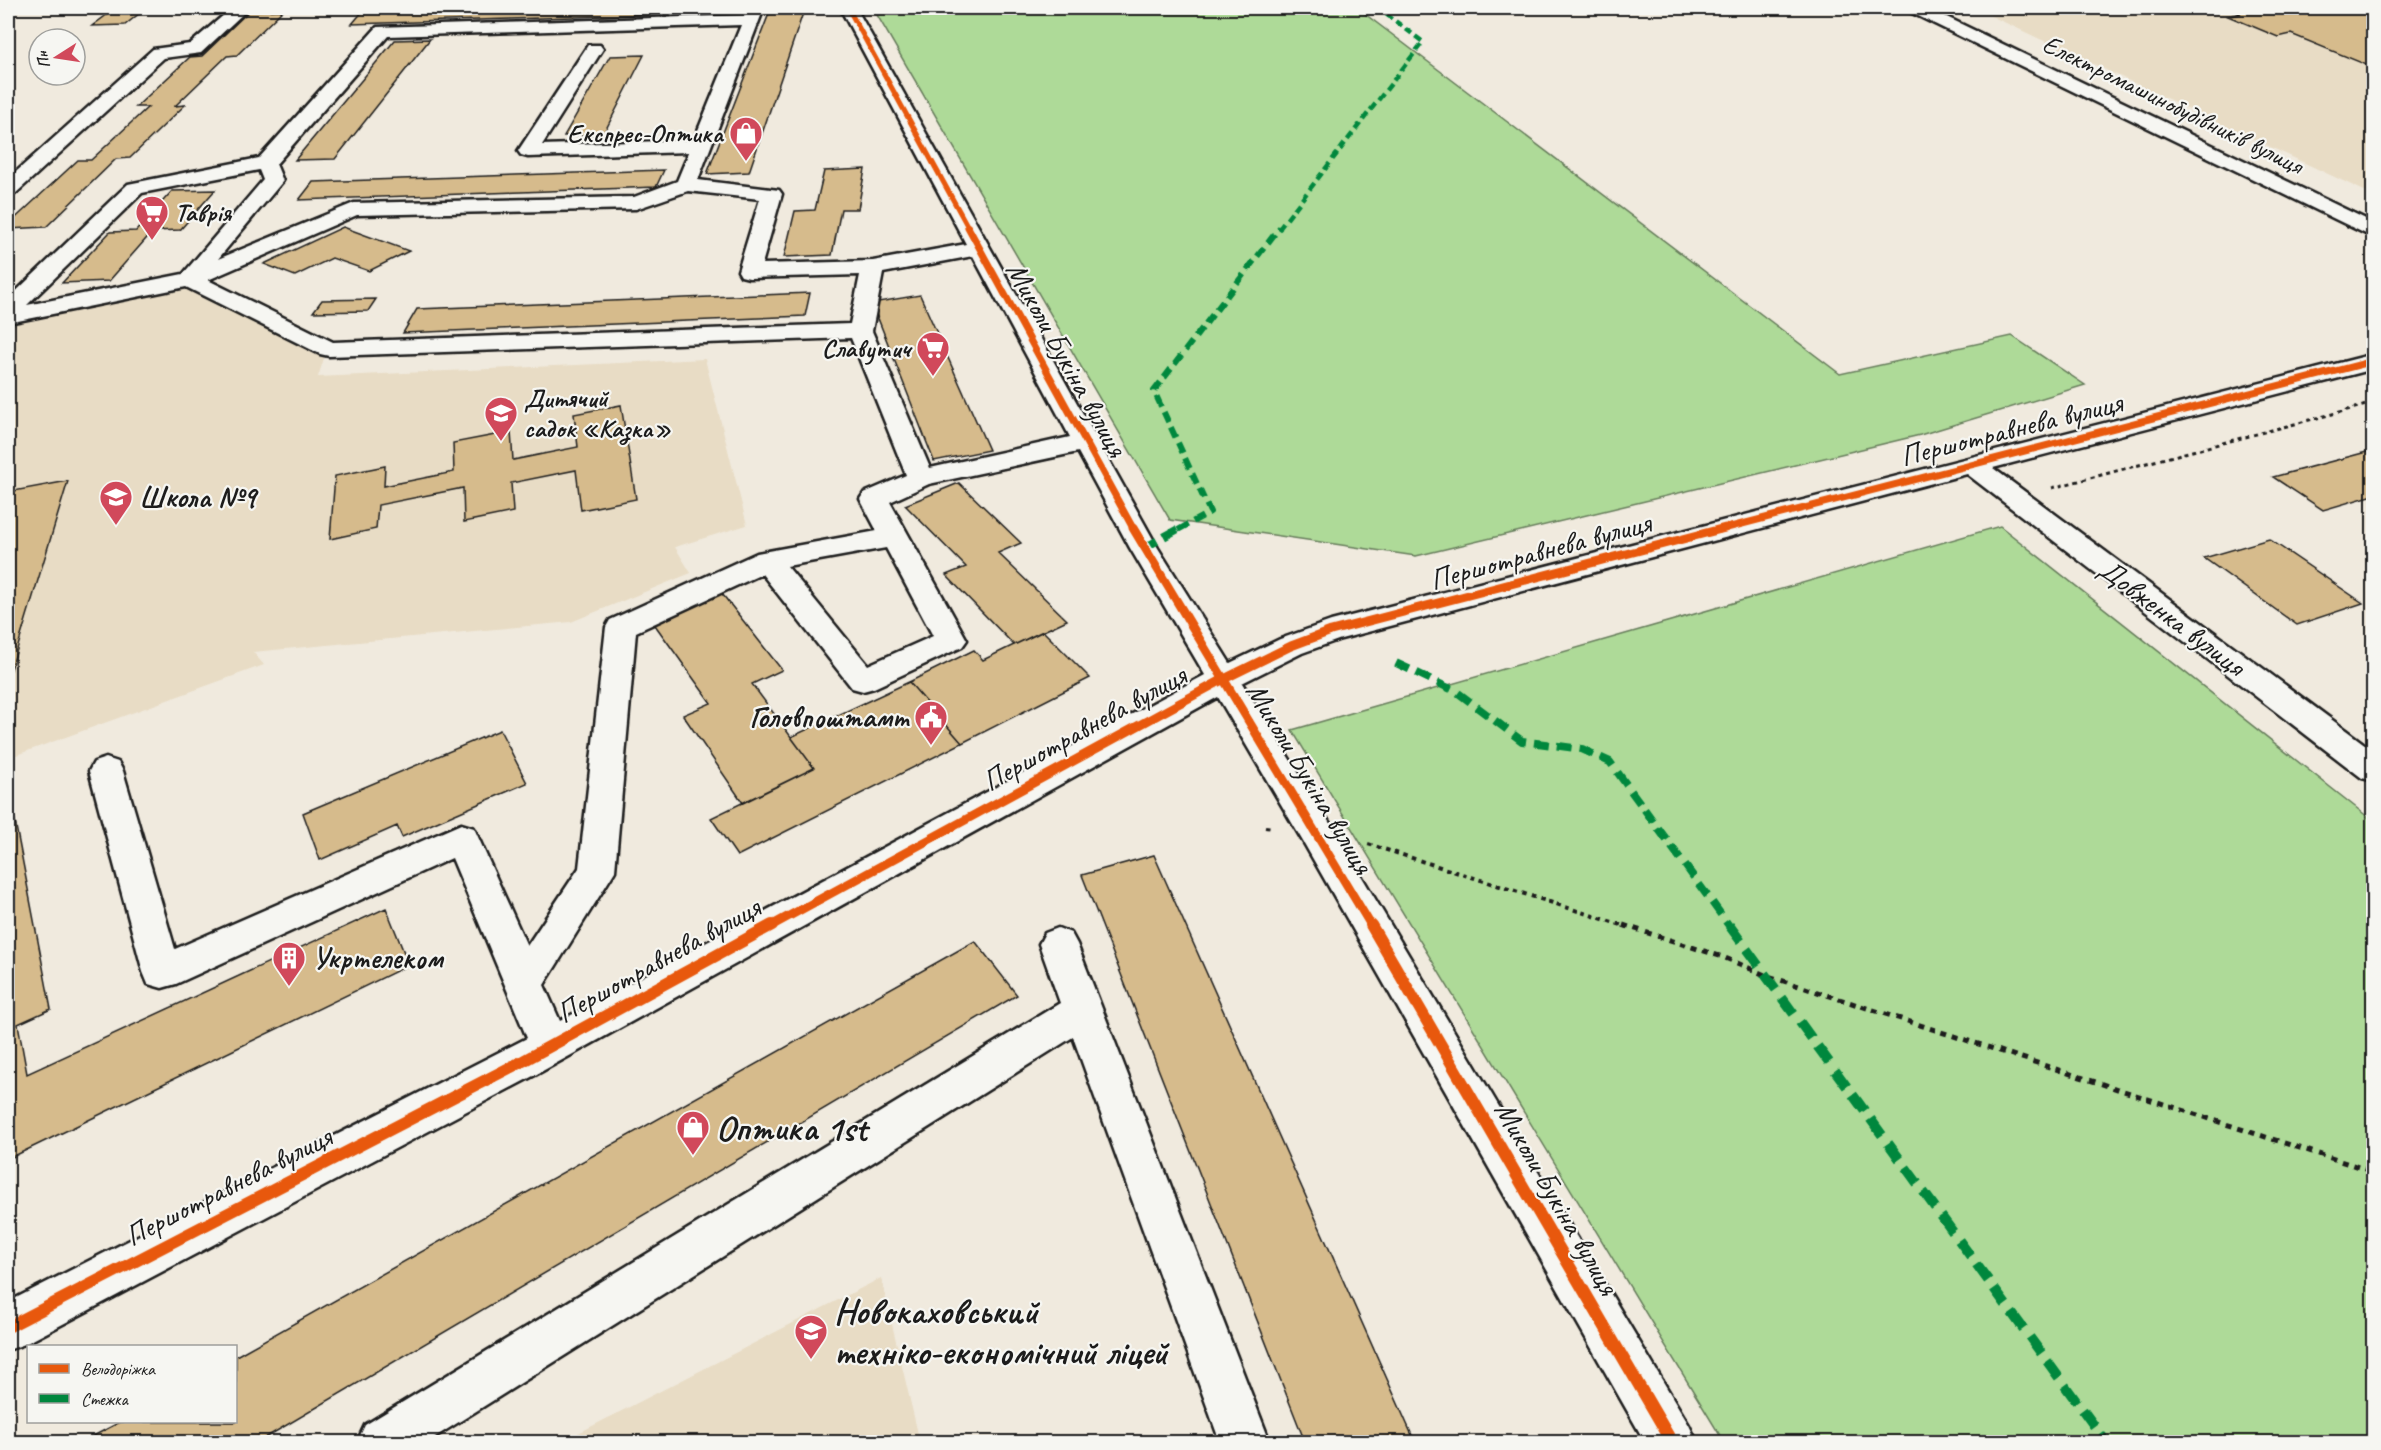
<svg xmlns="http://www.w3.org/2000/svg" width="2381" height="1450" font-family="Caveat,sans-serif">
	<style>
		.built { fill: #e8dcc5 }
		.green { fill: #aeda98; stroke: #657b5a; stroke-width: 1.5 }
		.building { fill: #d6bb8c; stroke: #1c1c1c; stroke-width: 1.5 }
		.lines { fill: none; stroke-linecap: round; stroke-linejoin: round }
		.minor-casing { stroke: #1c1c1c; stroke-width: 5 }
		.path-far2 { stroke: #1c1c1c; stroke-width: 3; stroke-dasharray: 4 4; stroke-linecap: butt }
		.path-far1 { stroke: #1c1c1c; stroke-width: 4; stroke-dasharray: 4.5 4.5; stroke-linecap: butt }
		.path { stroke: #1c1c1c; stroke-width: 5; stroke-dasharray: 6 6; stroke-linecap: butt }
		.minor { fill: #f6f6f2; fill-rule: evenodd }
		.quiet-far3 { stroke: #00873e; stroke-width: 4.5; stroke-dasharray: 8 4.5; stroke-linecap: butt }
		.quiet-far2 { stroke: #00873e; stroke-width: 6; stroke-dasharray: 11 6; stroke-linecap: butt }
		.quiet-far1 { stroke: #00873e; stroke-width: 8; stroke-dasharray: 15 8; stroke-linecap: butt }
		.quiet { stroke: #00873e; stroke-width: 10; stroke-dasharray: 20 10; stroke-linecap: butt }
		.cycleway-far3-casing { stroke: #f6f6f2; stroke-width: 8 }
		.cycleway-far2-casing { stroke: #f6f6f2; stroke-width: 10 }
		.cycleway-far1-casing { stroke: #f6f6f2; stroke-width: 13 }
		.cycleway-casing { stroke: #f6f6f2; stroke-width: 16 }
		.cycleway-far3 { stroke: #e8590c; stroke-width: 5 }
		.cycleway-far2 { stroke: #e8590c; stroke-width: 7 }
		.cycleway-far1 { stroke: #e8590c; stroke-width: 9 }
		.cycleway { stroke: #e8590c; stroke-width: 12 }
		.labels { text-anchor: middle; stroke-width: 4.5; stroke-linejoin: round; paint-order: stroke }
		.far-street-label { font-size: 26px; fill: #1c1c1c; stroke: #f6f6f2 }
		.far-poi-label { font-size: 26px; font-weight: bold; fill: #1c1c1c; stroke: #f6f6f2; text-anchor: end }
		.street-label { font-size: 30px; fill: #1c1c1c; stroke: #f6f6f2 }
		.poi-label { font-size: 30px; font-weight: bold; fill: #1c1c1c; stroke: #f6f6f2; text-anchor: start }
		.near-poi-label { font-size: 36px; font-weight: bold; fill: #1c1c1c; stroke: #f6f6f2; text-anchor: start }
	</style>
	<rect width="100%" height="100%" fill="#f0eade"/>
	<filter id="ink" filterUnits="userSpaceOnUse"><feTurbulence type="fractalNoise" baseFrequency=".0167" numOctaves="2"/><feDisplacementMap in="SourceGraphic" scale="12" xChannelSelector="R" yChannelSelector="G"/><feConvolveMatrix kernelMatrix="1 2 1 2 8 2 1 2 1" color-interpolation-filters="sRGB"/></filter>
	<g filter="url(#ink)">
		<path class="built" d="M1974,8H2373V195Z
			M190,285L326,352L318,377L705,359L747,525L675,547L691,573L571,622L253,652L264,665L8,758V323Z
			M881,1278L920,1442H561Z"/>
		<path class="green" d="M873,8H1357L1840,374L2012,336L2085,385L1920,435L1416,556L1170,520Z
			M2000,526L2373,821V1442H1724L1292,730Z"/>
		<path class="building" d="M116,8H146L125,25L92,26Z
			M483,8H733L732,12L352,24L363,11Z
			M2224,8H2374V68L2291,34L2278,37L2228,16L2241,14Z
			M283,10L237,55L227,56L175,106L185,105L130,158L116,159L46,227L8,229V225L78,160H91L148,107H136L190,57L202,56L249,11Z
			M804,10L749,172L707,174L770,11Z
			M430,39L335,159L295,160L395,40Z
			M644,55L603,135L564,136L610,56Z
			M865,169L858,209H841L832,255L784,257L795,211L815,210L824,171Z
			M664,170L656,187L299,200L313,182Z
			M215,190L180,230L153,231L109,281L62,283L110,232L136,231L172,191Z
			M343,227L409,251L369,271L332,258L295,276L264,264Z
			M810,293L805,316L403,333L417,309Z
			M920,295L989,450L934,461L872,303Z
			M376,299L368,311L313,312L322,300Z
			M621,405L636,499L581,510L576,470L511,483L513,512L464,522L463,488L378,505L376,529L330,539L335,476L385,466L384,486L454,472L453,443L511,432L513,460L578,447L574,414Z
			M2374,450V495L2323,510L2273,477Z
			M68,481L8,679V492Z
			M959,483L1021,543L998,553L1067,620L1014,645L946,575L966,567L905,505Z
			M2269,539L2363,603L2297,625L2204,558Z
			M719,590L782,670L752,684L814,768L743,803L683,715L711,703L650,618Z
			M1043,631L1090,678L962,743L909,682L974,650L983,660Z
			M909,682L962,743L737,856L711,818L814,768L791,737Z
			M500,730L527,783L402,837L397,826L320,860L303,813Z
			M13,811L51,1009L18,1024L27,1074L386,908L409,965L8,1159V813Z
			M1154,855L1415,1442H1305L1082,875Z
			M975,941L1017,995L258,1442H82L120,1422H236V1356Z"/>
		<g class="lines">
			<defs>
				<path id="minor" d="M232,8H249L201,53L164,58L15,194L8,196V179L153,49L190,44Z
					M748,8H764L698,180L779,190L782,194L762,264L873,261L966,244L840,8H856L1158,548L1230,663L1280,639L1331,621L2374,354V369L1993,468L2374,751V781L2362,778L1967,474L1341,639L1302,653L1242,683L1331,825L1689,1425L1697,1442H1645L1305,845L1218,697L537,1074L25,1344L8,1350V1302L527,1038L452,858L176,984L162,988L148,984L143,972L89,771L94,762L106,758L118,762L123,771L175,949L461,824L474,828L527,946L579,868L606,627L610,620L757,553L877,531L860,499L864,493L906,475L851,338L329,356L320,354L186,287L8,323V299L128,184L259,158L377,27L745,15ZM741,25L694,140L542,145L603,49L600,45H588L518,151L521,155L528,157L689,152L677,181L634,197L354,203L218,259L283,181L276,164L388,36ZM259,170L263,180L183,274L27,305L142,193ZM688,191L760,199L738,271L741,276L749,278L860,275L850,324L333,342L208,280L357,215L636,209ZM973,256L1070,437L930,468L872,331L883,273ZM1078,452L1130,548L1205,675L560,1021L544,985L615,871L636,632L762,574L852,688L863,691L874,688L962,647L967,640L890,502L929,484ZM886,548L933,636L868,665L787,566Z
					M1908,8H1928L2374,223V238L1910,12Z
					M1058,928L1071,933L1077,944L1270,1442H1220L1073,1037L427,1442H357L365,1425L1060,1003L1039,944L1045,933Z"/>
			</defs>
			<use href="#minor" class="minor-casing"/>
			<path class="path-far2" d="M2052,488L2374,403"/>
			<path class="path-far1" d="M1265,827L1273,828
				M1368,844L1628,927"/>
			<path class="path" d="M1623,925L1723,957L1765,975L2374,1172"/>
			<use href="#minor" class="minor"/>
			<path class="quiet-far3" d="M1279,229L1423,42L1378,8"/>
			<path class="quiet-far2" d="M1178,530L1210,512L1154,391L1280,227"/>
			<path class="quiet-far1" d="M1144,548L1180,528
				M1396,663L1457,692L1522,741L1582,749L1610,762L1730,927"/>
			<path class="quiet" d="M1729,925L2106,1442"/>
			<defs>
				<path id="cycleway-far3" d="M848,8L969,229"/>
				<path id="cycleway-far2" d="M968,227L1134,530
					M1719,530L2374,361"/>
				<path id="cycleway-far1" d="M1133,528L1372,927
					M769,927L1222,680L1291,646L1331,631L1725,528"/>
				<path id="cycleway" d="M1371,925L1672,1442
					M8,1327L523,1061L772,925"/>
			</defs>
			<use href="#cycleway-far3" class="cycleway-far3-casing"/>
			<use href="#cycleway-far2" class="cycleway-far2-casing"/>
			<use href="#cycleway-far1" class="cycleway-far1-casing"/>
			<use href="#cycleway" class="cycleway-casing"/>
			<use href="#cycleway-far3" class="cycleway-far3"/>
			<use href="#cycleway-far2" class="cycleway-far2"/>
			<use href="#cycleway-far1" class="cycleway-far1"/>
			<use href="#cycleway" class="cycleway"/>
		</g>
	</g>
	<defs>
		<symbol id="shop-pin" viewBox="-11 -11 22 30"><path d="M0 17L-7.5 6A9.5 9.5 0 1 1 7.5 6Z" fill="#d1495b" stroke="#f6f6f2"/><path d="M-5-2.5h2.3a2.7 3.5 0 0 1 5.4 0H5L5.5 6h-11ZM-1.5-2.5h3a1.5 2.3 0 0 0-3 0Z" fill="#fff"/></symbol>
		<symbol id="supermarket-pin" viewBox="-11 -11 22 30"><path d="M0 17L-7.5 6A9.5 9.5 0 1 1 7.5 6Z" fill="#d1495b" stroke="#f6f6f2"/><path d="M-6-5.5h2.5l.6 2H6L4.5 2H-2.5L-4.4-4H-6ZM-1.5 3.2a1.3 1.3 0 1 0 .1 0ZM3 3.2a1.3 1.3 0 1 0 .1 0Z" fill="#fff"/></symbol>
		<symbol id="school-pin" viewBox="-11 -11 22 30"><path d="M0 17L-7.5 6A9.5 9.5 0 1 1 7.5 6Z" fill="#d1495b" stroke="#f6f6f2"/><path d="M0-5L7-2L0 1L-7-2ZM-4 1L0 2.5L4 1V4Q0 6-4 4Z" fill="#fff"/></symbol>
		<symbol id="civic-pin" viewBox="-11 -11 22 30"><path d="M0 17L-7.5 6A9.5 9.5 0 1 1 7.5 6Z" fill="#d1495b" stroke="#f6f6f2"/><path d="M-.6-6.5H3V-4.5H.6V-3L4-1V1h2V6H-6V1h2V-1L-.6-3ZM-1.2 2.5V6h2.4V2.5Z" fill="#fff"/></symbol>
		<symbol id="building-pin" viewBox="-11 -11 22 30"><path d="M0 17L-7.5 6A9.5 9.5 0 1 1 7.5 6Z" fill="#d1495b" stroke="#f6f6f2"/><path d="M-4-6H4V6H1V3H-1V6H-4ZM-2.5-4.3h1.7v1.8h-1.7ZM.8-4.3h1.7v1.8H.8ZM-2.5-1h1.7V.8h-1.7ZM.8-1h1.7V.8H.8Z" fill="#fff"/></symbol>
	</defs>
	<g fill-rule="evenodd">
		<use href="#shop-pin" x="727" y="114" width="38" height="52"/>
		<use href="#supermarket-pin" x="133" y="193" width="38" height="52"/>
		<use href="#supermarket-pin" x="914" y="329" width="38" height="52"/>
		<use href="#school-pin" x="482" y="394" width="38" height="52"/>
		<use href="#school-pin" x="97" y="478" width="38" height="52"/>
		<use href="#civic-pin" x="912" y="698" width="38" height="52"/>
		<use href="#building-pin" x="270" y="939" width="38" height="52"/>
		<use href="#shop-pin" x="674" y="1108" width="38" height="52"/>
		<use href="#school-pin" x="792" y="1312" width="38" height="52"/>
	</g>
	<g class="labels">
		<g class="far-street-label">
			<text transform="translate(2173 104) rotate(26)" y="9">Електромашинобудівників вулиця</text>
		</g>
		<g class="far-poi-label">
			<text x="723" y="142">Експрес-Оптика</text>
			<text x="175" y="221" text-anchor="start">Таврія</text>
			<text x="910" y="357">Славутич</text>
			<text x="524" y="407" text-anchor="start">Дитячий<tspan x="524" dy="30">садок «Казка»</tspan></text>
		</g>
		<g class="street-label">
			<text transform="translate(1067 359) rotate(61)" y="10">Миколи Букіна вулиця</text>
			<text transform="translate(2011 429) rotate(-14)" y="10">Першотравнева вулиця</text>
			<text transform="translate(1540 551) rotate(-15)" y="10">Першотравнева вулиця</text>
			<text transform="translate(2172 617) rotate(37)" y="10">Довженка вулиця</text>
			<text transform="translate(1084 728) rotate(-29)" y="10">Першотравнева вулиця</text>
			<text transform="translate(1310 778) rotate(59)" y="10">Миколи Букіна вулиця</text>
			<text transform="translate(658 960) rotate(-29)" y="10">Першотравнева вулиця</text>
			<text transform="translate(228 1186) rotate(-27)" y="10">Першотравнева вулиця</text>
			<text transform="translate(1557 1198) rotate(60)" y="10">Миколи Букіна вулиця</text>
		</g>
		<g class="poi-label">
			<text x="139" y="507">Школа №9</text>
			<text x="908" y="727" text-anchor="end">Головпоштамт</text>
			<text x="312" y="968">Укртелеком</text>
		</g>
		<g class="near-poi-label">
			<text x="716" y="1140">Оптика 1st</text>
			<text x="834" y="1323">Новокаховський<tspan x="834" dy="41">техніко-економічний ліцей</tspan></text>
		</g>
	</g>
	<rect width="2381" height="1450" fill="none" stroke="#f6f6f2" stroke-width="30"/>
	<rect x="15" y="15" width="2351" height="1420" fill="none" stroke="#1c1c1c" stroke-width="2" filter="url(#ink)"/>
	<rect x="27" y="1345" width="210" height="78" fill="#f6f6f2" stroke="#9f9f9c" stroke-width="1.5"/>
	<rect x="39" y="1364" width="30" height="9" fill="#e8590c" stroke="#9f9f9c" stroke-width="1.5"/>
	<text x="81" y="1375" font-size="18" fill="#1c1c1c">Велодоріжка</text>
	<rect x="39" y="1394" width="30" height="9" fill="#00873e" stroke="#9f9f9c" stroke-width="1.5"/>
	<text x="81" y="1405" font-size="18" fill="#1c1c1c">Стежка</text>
	<g transform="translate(57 57) rotate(258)"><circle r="28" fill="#f6f6f2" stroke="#9f9f9c" stroke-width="1.5"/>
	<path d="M0-4.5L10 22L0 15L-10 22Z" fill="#d1495b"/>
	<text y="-9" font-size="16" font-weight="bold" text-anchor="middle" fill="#1c1c1c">Пн</text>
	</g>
</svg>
